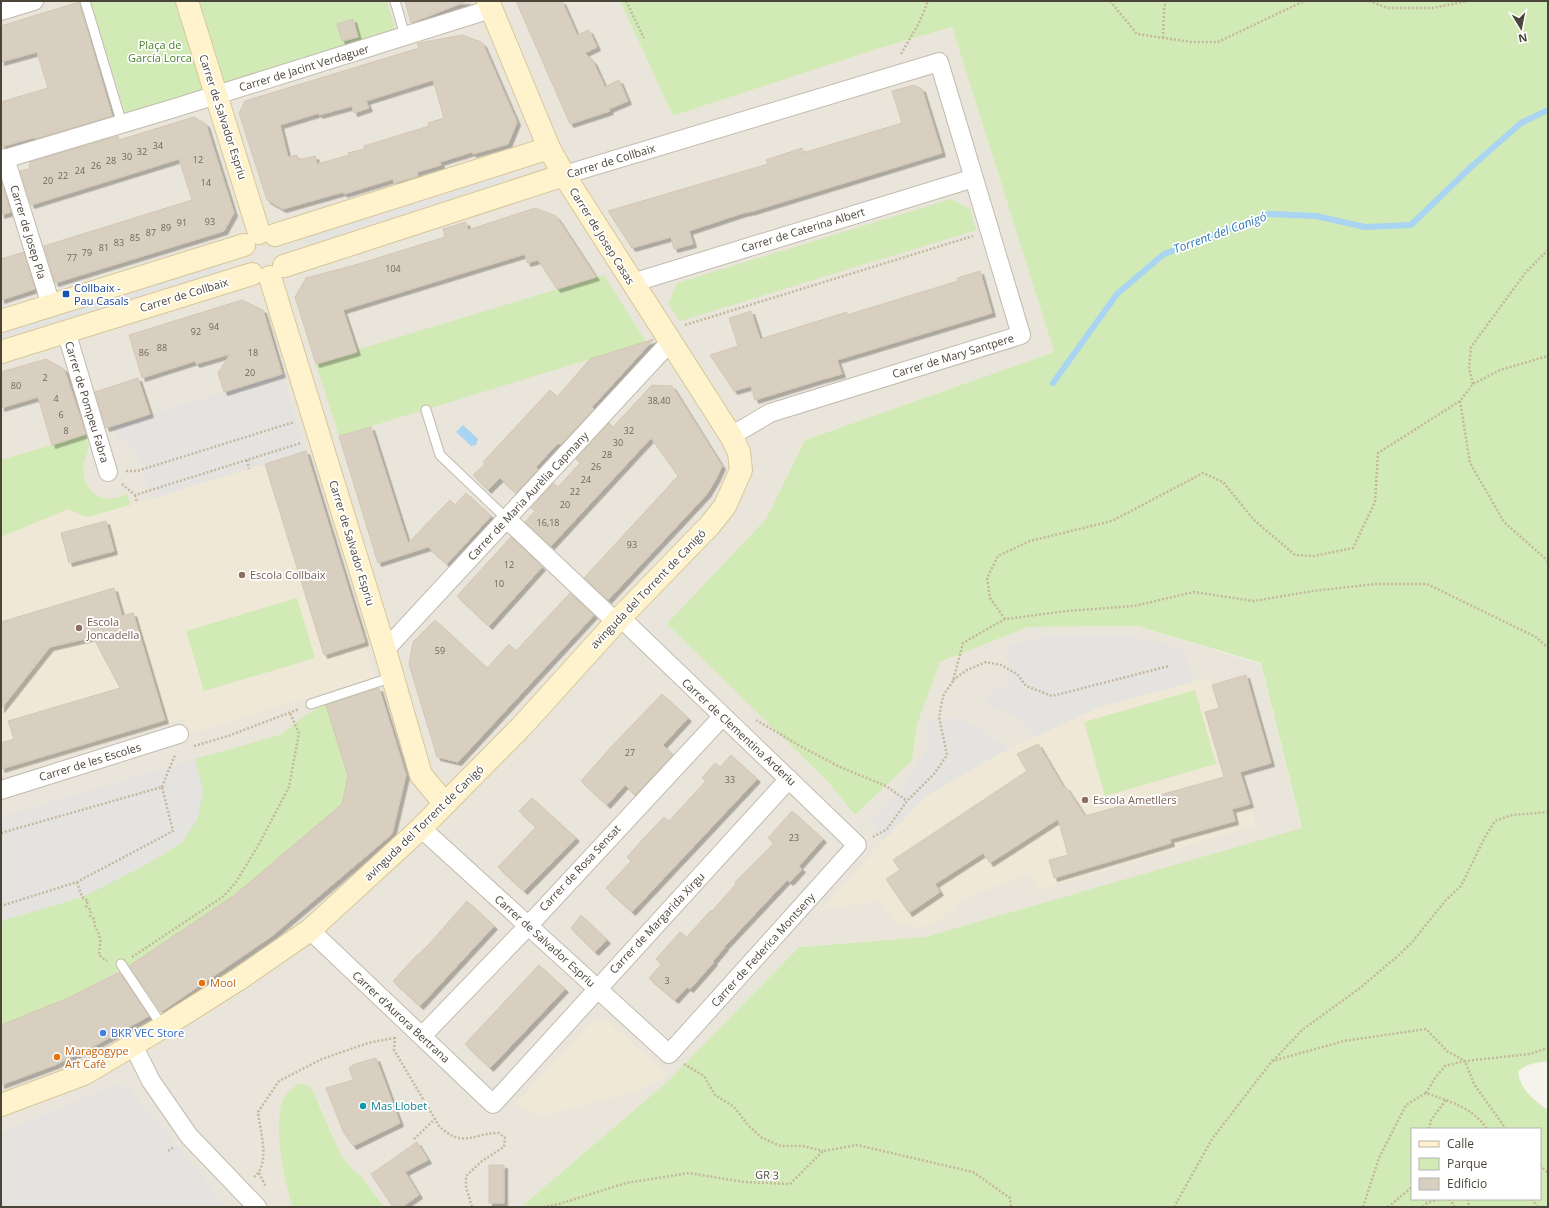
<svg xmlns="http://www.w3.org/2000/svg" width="1549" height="1208" font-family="'Open Sans',sans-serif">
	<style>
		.residential { fill: #eae5da }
		.education { fill: #efe8d6 }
		.green { fill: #d2eab5; fill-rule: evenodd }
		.parking { fill: #e5e3e0 }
		.water { fill: #a9d4f2 }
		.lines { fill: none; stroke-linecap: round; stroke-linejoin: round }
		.stream { stroke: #a9d4f2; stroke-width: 6 }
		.building { fill: #d8cfc1; stroke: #d3c7b4; fill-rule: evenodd; filter: url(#shadow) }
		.lane-casing { stroke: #c2bbae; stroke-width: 11 }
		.street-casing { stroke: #c2bbae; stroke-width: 20 }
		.secondary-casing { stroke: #d6c79b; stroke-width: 24 }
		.path { stroke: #c4b79f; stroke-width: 2.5; stroke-dasharray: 2 2; stroke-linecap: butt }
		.lane { stroke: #fff; stroke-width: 9 }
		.street { stroke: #fff; stroke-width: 18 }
		.secondary { stroke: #fff3cd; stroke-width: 22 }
		.transit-dot { fill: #1a4fb4; stroke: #fff; stroke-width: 1.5 }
		.education-dot { fill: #8d6e63; stroke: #fff; stroke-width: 1.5 }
		.food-dot { fill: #e8710a; stroke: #fff; stroke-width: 1.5 }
		.shop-dot { fill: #3f7fe0; stroke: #fff; stroke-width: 1.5 }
		.culture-dot { fill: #0f9aa8; stroke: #fff; stroke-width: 1.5 }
		.labels { text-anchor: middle; stroke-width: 3.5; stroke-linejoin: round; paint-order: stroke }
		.number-label { font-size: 9px; fill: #6e675b }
		.park-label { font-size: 11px; fill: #4a7f2a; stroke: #fff }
		.street-label { font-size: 11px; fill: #4b4439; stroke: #fff }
		.transit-label { font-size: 11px; fill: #164399; stroke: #fff; text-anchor: start }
		.education-label { font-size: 11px; fill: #785e54; stroke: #fff; text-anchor: start }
		.food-label { font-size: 11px; fill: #c56008; stroke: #fff; text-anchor: start }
		.shop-label { font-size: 11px; fill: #366cbe; stroke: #fff; text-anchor: start }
		.culture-label { font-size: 11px; fill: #0d838f; stroke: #fff; text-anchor: start }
		.water-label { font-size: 12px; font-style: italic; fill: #2e7ab2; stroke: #fff }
	</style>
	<defs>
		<filter id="shadow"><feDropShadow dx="3.5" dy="3.5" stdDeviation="0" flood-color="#0004"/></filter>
	</defs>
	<rect width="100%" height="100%" fill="#f6f3ec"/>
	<path class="residential" d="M1,1H620L673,116L877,49L952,27L1054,352L805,440L766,519L668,624L827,781L855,815L912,761L917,725L940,662L1029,627L1137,626L1261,664L1302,829L925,937L799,947L667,1082L521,1207H384L361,1176L353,1170L341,1155L318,1101L308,1085L281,1106L279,1116L280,1146L287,1188L293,1207H1Z"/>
	<path class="education" d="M306,451L375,677L189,734L184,719L1,775V537L68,509L120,508Z
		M1246,675L1271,763L1240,772L1256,825L1037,891L1030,873L963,899L936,923L919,928L895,922L881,901L823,909L893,829L925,797L998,754L1099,707L1211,677L1212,685Z
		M606,1020L667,1075L649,1085L628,1093L542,1116L515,1105L592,1021Z"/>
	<path class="green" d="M90,1H387L396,32L126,116Z
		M620,1H1548V1061C1538,1063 1525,1063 1518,1072C1520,1089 1534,1101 1548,1110V1207H521L667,1082L799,947L925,937L1302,828L1261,663L1137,626L1029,627L940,662L917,725L912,761L855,815L827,781L667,624L766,519L805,440L1054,352L952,27L877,49L673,116ZM1412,1129H1540V1199H1412Z
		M951,199L970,209L976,230L680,321L668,304L677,283Z
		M604,275L646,342L339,436L316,364L356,352V350Z
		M85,435C86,439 88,443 88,447C89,454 83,461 83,468C82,482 92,496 105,498C113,500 120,497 127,494L130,505L87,517L68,509L1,537V460Z
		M297,598L315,658L204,691L186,631Z
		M1195,690L1216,764L1105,796L1084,722Z
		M326,703L348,776L342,804L236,894L133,963L68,998L1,1026V921L82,897L149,863L182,842L197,820L203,791L195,759L280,735L303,717Z
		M299,1084L308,1085L314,1093L341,1155L353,1170L361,1176L384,1207H293C284,1183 271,1117 285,1096C289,1090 294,1087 299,1084Z"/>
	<path class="parking" d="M499,164L509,194L310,256L301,226Z
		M218,253L226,281L1,352V321Z
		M282,374L306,451L151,499L141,463L136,453L116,436L111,427Z
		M1046,636H1130L1159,642L1184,650L1192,682L1099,707L1035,737L1029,727L1015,717L990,706L986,701L987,692L1000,688L1008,684V646Z
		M953,718L969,723L1010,749L998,754L925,797L884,840L871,820L906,782L928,749V719Z
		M195,759L203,791L197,820L182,842L149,863L82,897L1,921V817Z
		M116,1084L130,1088L227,1207H1V1133Z"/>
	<path class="water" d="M463,425L478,439L476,445L471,446L456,432Z"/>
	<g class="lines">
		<path class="stream" d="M1053,383L1117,294L1164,254L1269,214L1316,216L1365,227L1411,225L1471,167L1521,123L1548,110"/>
	</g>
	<path class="building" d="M405,1H467L411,23Z
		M516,1H562L577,35L589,30L597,47L585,53L593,61L605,87L619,80L628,101L609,109L610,111L570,124Z
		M79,2L112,116L35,139L36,137L1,147V102L48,88L37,52L1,62V26Z
		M353,19L358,37L342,41L337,24Z
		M462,35L481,42L483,44L517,122L508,144L473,154L472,152L440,162L441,165L417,172L418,176L394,183L393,179L344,194L343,192L283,209L267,200L239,113L245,101L419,48L417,43H419ZM433,80L444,118L428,123L429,126L364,146V149L348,153L349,155L317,164L315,156L298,160L297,155L288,157L280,125L319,113V115L352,106L354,113L369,108L366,101Z
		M914,85L922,89L942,153L753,211L743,213L689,231L693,244L674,249L671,237L632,248L608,211L768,164L766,160L802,148L803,153L902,123L892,91Z
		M194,117L206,124L234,213L224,231L55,283L44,246L192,200L179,159L31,205L20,171L29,169L30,162L118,136L119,140Z
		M1,180L11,212L1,215Z
		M535,208L556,216L596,277L557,289L538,260L527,263L525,254L343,310L357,352L316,364L295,297L306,278L355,265L445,237L443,229L466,222L468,230Z
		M24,252L35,289L1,300V259Z
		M980,271L992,313L837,360L842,374L820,380L755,400L751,386L734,391L710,355L738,346L729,318L751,311L760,339L847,312V315L912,295L958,281L957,278Z
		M242,300L263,310L282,374L224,392L218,373L230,354L196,364L195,361L142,378L129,335Z
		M654,339L592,407L594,409L560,445L558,443L536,467L538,469L516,493L500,478L488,490L473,475L485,464L483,462L550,390L557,397L590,359Z
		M46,359L64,369L86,434L52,445L38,397L1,408V372Z
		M138,378L150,414L106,428L95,392Z
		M652,385L672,386L722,466L716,479L707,494L608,600L584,578L678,476L651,438L551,546L525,522L535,511L531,508L553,483L558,487L580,463L576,459L609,423L613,427Z
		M371,427L408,543L450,500L455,505L466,493L491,516L447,564L428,547L378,563L339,436Z
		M306,451L365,642L324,655L265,464Z
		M106,521L114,551L69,563L61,533Z
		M511,537L542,567L489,626L457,596Z
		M114,588L122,616L133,613L165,720L1,769V743L14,739L8,721L120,688L93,637L50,647L1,709V622Z
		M570,593L594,615L458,762L437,757L409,664L413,642L435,620L487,668L509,644L516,651Z
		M1246,675L1271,763L1240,772L1250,804L1232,809L1235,821L1170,839L1171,843L1054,878L1049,860L1068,855L1058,819L990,863L983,853L935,884L940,892L909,913L886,879L900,870L893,860L1027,771L1017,754L1038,744L1064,788L1066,787L1085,816L1224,777L1205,712L1219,708L1212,685Z
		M379,688L406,775L392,834L272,936L161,1012L129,966L236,894L342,804L348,776L326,705Z
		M662,694L688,718L663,745L673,755L635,795L625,785L607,805L581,781L611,747Z
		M731,755L757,779L632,912L606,888L631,861L627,857L645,837L664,817L669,821L706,781L702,778L715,763L720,767Z
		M532,798L576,838L524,891L498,867L536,827L519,811Z
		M792,811L823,839L799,866L802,869L790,882L787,880L724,947H725L713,961L714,962L690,989L687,987L675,1000L649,978L662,964L656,959L680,932L687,937L711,910L712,911L736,884L735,882L774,843L768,838Z
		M467,901L494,926L420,1006L393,981L417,955H418L431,942Z
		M581,915L607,940L595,952L571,928Z
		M539,965L565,989L490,1068L465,1044Z
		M119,972L149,1016L94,1046L55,1065L1,1085V1025L68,998Z
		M376,1058L400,1123L353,1146L343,1131L326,1088L353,1080L349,1068L355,1064Z
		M417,1142L428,1160L405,1172L419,1195L402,1207H393L371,1174Z
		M489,1165H504V1203H489Z"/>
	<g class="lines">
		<defs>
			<path id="lane" d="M85,1L122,124
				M395,1L405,36
				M426,410L440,455L507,519
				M311,704L393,677
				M121,964L163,1027"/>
			<path id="street" d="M1,11L34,1
				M5,158L51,305
				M1,160L178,107L491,9
				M564,175L939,62L1021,335L770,413L731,436
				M632,283L974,178
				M66,331L108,472
				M507,519L616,622
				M385,650L670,342
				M1,790L179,734
				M421,828L669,1054L857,845L621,618
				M310,930L493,1104L789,779
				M422,1036L528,926L722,717
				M133,1045L151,1081L189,1136L257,1207"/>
			<path id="secondary" d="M187,1L259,233
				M275,235L549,148
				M284,266L564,175
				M270,277L385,650L421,775L445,804
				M1,321L244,245
				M1,352L252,274
				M1,1105L84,1074L163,1027L239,979L310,930L421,828L522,726L616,622L710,525L725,506L741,470L739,452L731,436L564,175L549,148L488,1"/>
		</defs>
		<use href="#lane" class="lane-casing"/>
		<use href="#street" class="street-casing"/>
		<use href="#secondary" class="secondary-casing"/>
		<path class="path" d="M626,1L644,38
			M1110,1L1137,34L1191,42H1218L1304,1
			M1369,1L1388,8H1432L1468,1
			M1163,38L1164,8L1166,1
			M901,54L919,23L928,1
			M685,325L973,236
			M1473,384L1469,368L1471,347L1526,272L1548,250
			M1460,401L1470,463L1504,522L1548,561
			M247,460L249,469
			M126,471H137L294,422
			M122,484L135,495L301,443
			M135,495L137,503
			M1005,619L990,598L987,578L998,556L1030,541L1112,521L1203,473L1223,482L1254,520L1295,555L1314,556L1353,548L1375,502L1378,453L1460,401L1473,384L1500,370L1548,356
			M953,680L967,670L986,662L1001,665L1017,674L1026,686L1052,696L1169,666
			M756,720L802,747L840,767L886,786L907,801
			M194,746L228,736L299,709
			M162,787L174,757L176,756
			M1,833L162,787L173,831L77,882L1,906
			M873,837L887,829L907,801L934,774L947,755L939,717L943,696L953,681L963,643L1005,619L1067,611L1134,606L1194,592L1254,601L1313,591L1375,584H1427L1536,637L1548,648
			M77,882L82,897L88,901L86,906L91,910L90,916L94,919C94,929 98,929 100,938C101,943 99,949 99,955L107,961
			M132,957L224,896L236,882L259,844L289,787L299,733L290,713
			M395,1037L394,1050L439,1126C463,1149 473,1133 499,1133L505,1138L504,1147L482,1161L466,1176V1187L472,1207
			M1273,1061L1302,1030L1360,988L1400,954L1413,941L1446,900L1461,886L1485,837L1495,821L1512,815L1548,812
			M684,1064L704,1076L715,1095L734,1107L748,1125L762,1138L781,1146H803L823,1151
			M1426,1093L1435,1078L1445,1066L1465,1061L1474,1084L1506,1129
			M1429,1129L1431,1120L1446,1100
			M414,1139L435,1119
			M168,1151L174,1147
			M1540,1165L1548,1173
			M259,1173L266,1187
			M254,1177C271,1164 260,1131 258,1112L279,1081L322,1059L368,1043L394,1038
			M1449,1199L1454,1205V1207
			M1468,1199L1469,1207
			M1532,1199L1538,1207
			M543,1207L559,1204L626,1183L689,1173L744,1182L790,1184L823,1151L857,1145L973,1172L1010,1198L1011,1207
			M1174,1207L1212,1139L1272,1061L1344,1041L1426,1029L1447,1051L1465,1061L1530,1054L1548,1048
			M1363,1207L1379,1158L1406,1105L1426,1093C1450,1102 1471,1106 1487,1129
			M1388,1207L1412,1187
			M1423,1207L1427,1203L1439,1199"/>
		<use href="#lane" class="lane"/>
		<use href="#street" class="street"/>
		<use href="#secondary" class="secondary"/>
	</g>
	<rect class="transit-dot" x="62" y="290" width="8" height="8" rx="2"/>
	<g class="education-dot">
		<circle cx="242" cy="575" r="4"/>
		<circle cx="79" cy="628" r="4"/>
		<circle cx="1085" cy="800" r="4"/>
	</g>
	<g class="food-dot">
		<circle cx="202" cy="983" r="4"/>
		<circle cx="57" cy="1057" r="4"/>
	</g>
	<circle class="shop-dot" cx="103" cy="1033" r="4"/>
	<circle class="culture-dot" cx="363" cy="1106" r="4"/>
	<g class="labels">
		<g class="number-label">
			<text x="158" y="149">34</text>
			<text x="142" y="155">32</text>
			<text x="127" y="160">30</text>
			<text x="198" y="163">12</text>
			<text x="111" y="164">28</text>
			<text x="96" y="169">26</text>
			<text x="80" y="174">24</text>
			<text x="63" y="179">22</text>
			<text x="48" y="184">20</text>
			<text x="206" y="186">14</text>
			<text x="210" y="225">93</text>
			<text x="182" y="226">91</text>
			<text x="166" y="231">89</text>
			<text x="151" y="236">87</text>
			<text x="135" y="241">85</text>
			<text x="119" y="246">83</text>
			<text x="104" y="251">81</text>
			<text x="87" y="256">79</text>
			<text x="72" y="261">77</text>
			<text x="393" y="272">104</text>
			<text x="214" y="330">94</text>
			<text x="196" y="335">92</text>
			<text x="162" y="351">88</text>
			<text x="144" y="356">86</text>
			<text x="253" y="356">18</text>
			<text x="250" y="376">20</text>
			<text x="45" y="381">2</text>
			<text x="16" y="389">80</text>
			<text x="56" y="402">4</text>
			<text x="659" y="404">38,40</text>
			<text x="61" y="418">6</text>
			<text x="66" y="434">8</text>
			<text x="629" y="434">32</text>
			<text x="618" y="446">30</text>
			<text x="607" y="458">28</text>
			<text x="596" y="470">26</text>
			<text x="586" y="483">24</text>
			<text x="575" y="495">22</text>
			<text x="565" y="508">20</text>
			<text x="548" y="526">16,18</text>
			<text x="632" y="548">93</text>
			<text x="509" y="568">12</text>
			<text x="499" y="587">10</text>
			<text x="440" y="654">59</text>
			<text x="630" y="756">27</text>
			<text x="730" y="783">33</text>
			<text x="794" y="841">23</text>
			<text x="667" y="984">3</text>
		</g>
		<g class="park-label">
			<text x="160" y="49">Plaça de<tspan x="160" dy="13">García Lorca</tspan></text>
		</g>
		<g class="street-label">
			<text transform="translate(304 68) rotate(-17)" y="4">Carrer de Jacint Verdaguer</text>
			<text transform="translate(223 117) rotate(72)" y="4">Carrer de Salvador Espriu</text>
			<text transform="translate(611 161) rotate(-17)" y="4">Carrer de Collbaix</text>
			<text transform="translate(803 230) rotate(-17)" y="4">Carrer de Caterina Albert</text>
			<text transform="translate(28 232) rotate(73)" y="4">Carrer de Josep Pla</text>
			<text transform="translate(602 236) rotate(58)" y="4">Carrer de Josep Casas</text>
			<text transform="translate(184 295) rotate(-17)" y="4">Carrer de Collbaix</text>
			<text transform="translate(953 356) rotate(-17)" y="4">Carrer de Mary Santpere</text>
			<text transform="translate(87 402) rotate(73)" y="4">Carrer de Pompeu Fabra</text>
			<text transform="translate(528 496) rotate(-47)" y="4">Carrer de Maria Aurèlia Capmany</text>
			<text transform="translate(352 543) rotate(73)" y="4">Carrer de Salvador Espriu</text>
			<text transform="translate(648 589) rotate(-46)" y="4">avinguda del Torrent de Canigó</text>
			<text transform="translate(739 732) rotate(43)" y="4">Carrer de Clementina Arderiu</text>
			<text transform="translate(90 762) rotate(-17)" y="4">Carrer de les Escoles</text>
			<text transform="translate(424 823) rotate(-44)" y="4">avinguda del Torrent de Canigó</text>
			<text transform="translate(580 868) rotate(-47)" y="4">Carrer de Rosa Sensat</text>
			<text transform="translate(657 923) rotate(-47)" y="4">Carrer de Margarida Xirgu</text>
			<text transform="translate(545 941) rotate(42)" y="4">Carrer de Salvador Espriu</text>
			<text transform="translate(763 950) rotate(-48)" y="4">Carrer de Federica Montseny</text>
			<text transform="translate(401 1017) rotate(43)" y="4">Carrer d'Aurora Bertrana</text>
			<text transform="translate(767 1175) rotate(2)" y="4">GR 3</text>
		</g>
		<g class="transit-label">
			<text x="74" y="292">Collbaix -<tspan x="74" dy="13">Pau Casals</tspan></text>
		</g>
		<g class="education-label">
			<text x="250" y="579">Escola Collbaix</text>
			<text x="87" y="626">Escola<tspan x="87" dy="13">Joncadella</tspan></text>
			<text x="1093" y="804">Escola Ametllers</text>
		</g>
		<g class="food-label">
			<text x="210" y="987">Mool</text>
			<text x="65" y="1055">Maragogype<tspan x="65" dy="13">Art Cafè</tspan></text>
		</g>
		<g class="shop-label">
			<text x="111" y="1037">BKR VEC Store</text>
		</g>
		<g class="culture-label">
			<text x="371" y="1110">Mas Llobet</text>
		</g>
		<g class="water-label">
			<text transform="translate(1220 233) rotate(-20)" y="4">Torrent del Canigó</text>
		</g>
	</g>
	<rect width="1549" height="1208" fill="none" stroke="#4b4439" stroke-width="4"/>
	<rect x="1411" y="1128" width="130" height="72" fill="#ffffff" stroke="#b7b4b0"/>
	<rect x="1419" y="1141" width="20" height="6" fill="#fff3cd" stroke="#b7b4b0"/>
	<text x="1447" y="1148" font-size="12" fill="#4b4439">Calle</text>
	<rect x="1419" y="1158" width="20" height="12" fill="#d2eab5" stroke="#b7b4b0"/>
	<text x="1447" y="1168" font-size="12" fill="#4b4439">Parque</text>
	<rect x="1419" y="1178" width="20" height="12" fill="#d8cfc1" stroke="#b7b4b0"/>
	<text x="1447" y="1188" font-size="12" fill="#4b4439">Edificio</text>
	<g transform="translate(1521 28) rotate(170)" stroke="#ffffff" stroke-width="3" paint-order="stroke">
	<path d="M0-3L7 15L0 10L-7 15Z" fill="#4b4439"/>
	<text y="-6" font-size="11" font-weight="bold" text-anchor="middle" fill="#4b4439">N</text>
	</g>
</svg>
